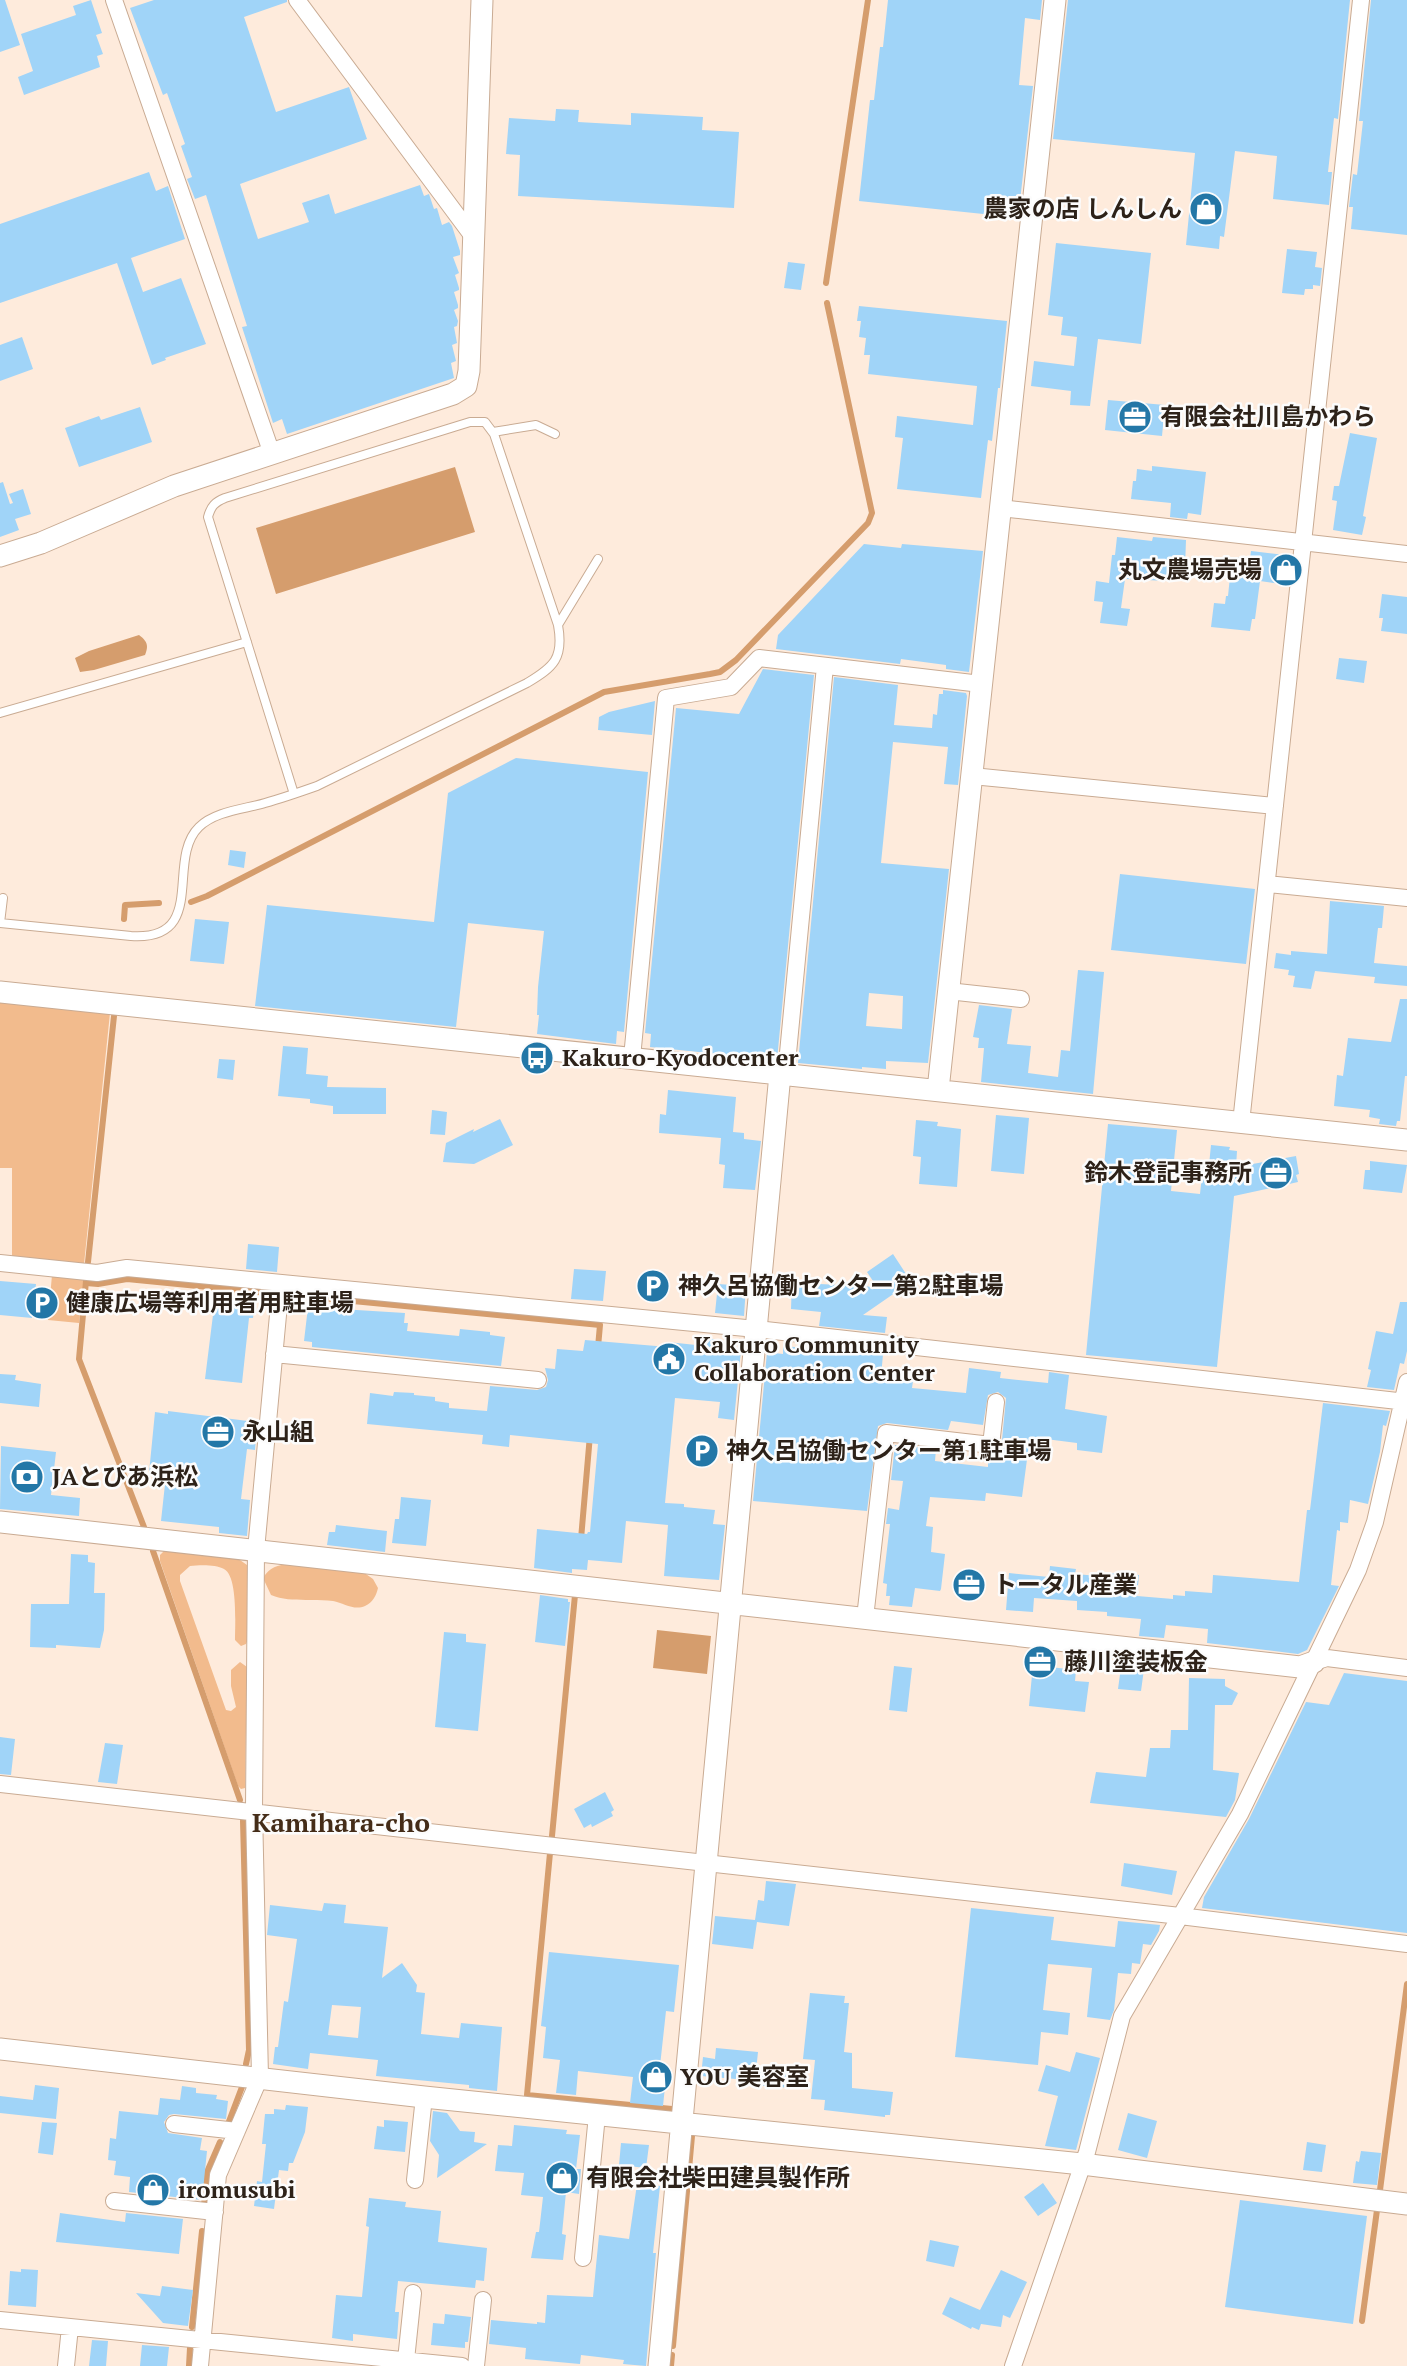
<svg xmlns="http://www.w3.org/2000/svg" width="1407" height="2366" font-family="'PT Serif','Noto Sans JP',serif">
	<style>
		.green { fill: #f2bb8d }
		.water { fill: #d59d6d }
		.lines { fill: none; stroke-linecap: round; stroke-linejoin: round }
		.stream { stroke: #d59d6d; stroke-width: 6 }
		.building { fill: #a0d4f8; fill-rule: evenodd }
		.lane-casing { stroke: #c9ab93; stroke-width: 10 }
		.street-casing { stroke: #c9ab93; stroke-width: 18 }
		.secondary-casing { stroke: #c9ab93; stroke-width: 23 }
		.lane { stroke: #fff; stroke-width: 8 }
		.street { stroke: #fff; stroke-width: 16 }
		.secondary { stroke: #fff; stroke-width: 21 }
		.labels { text-anchor: middle; stroke-width: 5; stroke-linejoin: round; paint-order: stroke }
		.poi-label { font-size: 24px; font-weight: bold; fill: #2d2219; stroke: #fcfcfc; text-anchor: start }
		.neighbourhood-label { font-size: 26px; font-weight: bold; fill: #442c18; stroke: #fcfcfc }
	</style>
	<rect width="100%" height="100%" fill="#feebdc"/>
	<path class="green" d="M0,1001L110,1013L84,1264L12,1257V1168H0Z
		M52,1275L84,1279L79,1323L48,1320Z
		M164,1551L237,1558L247,1565L248,1639L246,1644L241,1646L235,1640C235,1625 238,1576 224,1569C215,1564 199,1565 190,1566L180,1575V1581L226,1710L231,1711L236,1707L231,1686V1670L240,1662L247,1667L245,1788L241,1789L238,1786L160,1561V1555Z
		M290,1564L363,1572L373,1579L378,1588C376,1596 373,1602 365,1606C354,1611 344,1603 333,1601C312,1598 290,1603 271,1595L263,1578C270,1567 277,1565 290,1564Z"/>
	<path class="water" d="M455,467L475,532L276,594L256,528Z
		M139,635C147,641 149,645 145,655L94,670L80,672L75,658L89,651Z
		M657,1630L711,1636L707,1674L653,1668Z"/>
	<g class="lines">
		<path class="stream" d="M826,283L868,0
			M191,902L207,896L604,692L710,674L720,672L736,660L868,523L872,513L827,303
			M124,919L125,905L159,903
			M88,1262L114,1016
			M86,1281L79,1359L144,1527
			M86,1283L98,1284L127,1279L268,1293
			M291,1295L600,1325L598,1347
			M581,1539L590,1435
			M153,1551L240,1800
			M243,1821L249,2050L246,2064
			M552,1836L575,1595
			M550,1853L527,2095L672,2109
			M228,2124L242,2087
			M1380,2190L1407,1984
			M204,2205L207,2172L220,2142
			M1362,2321L1377,2210
			M192,2327L202,2231
			M673,2346L692,2136
			M189,2366L190,2348
			M671,2366L672,2355"/>
	</g>
	<path class="building" d="M0,0H5L20,45L0,52Z
		M91,0L102,33L96,35L103,54L97,56L100,67L24,95L18,77L33,71L21,34L76,15L73,6Z
		M154,0H287V2L244,17L276,112L349,87L367,139L240,184L258,239L309,222L302,203L329,194L335,214L420,185L424,196L429,194L434,209L437,208L442,225L449,222L452,226L460,251V255L453,257L459,273L455,275L459,288V290L454,292L458,305V308L454,310L458,321L457,326L454,327L457,343L452,345L456,361L451,363L454,378L287,434L282,419L273,423L242,327L247,326L206,195L195,199L187,179L192,177L181,146L185,144L167,93L163,95L130,8Z
		M888,0H1042L1040,20L1025,18L1019,85L1033,86L1020,201L1013,200L1012,217L859,201L870,100H874L880,47H883Z
		M1068,0H1350L1338,119L1334,118L1328,172H1332L1329,205L1273,199L1277,156L1235,151L1224,237L1220,236L1219,249L1186,245L1195,153L1053,139Z
		M1371,0H1407V235L1351,229L1353,207H1349L1353,174L1357,175L1363,121H1359Z
		M556,109L579,110L578,122L631,125V113L703,117L702,130L739,132L734,208L518,196L520,155L506,154L509,118L555,121Z
		M149,172L156,191L168,186L185,239L131,258L143,292L181,278L206,344L165,358L166,360L152,365L117,263L0,303V224Z
		M1056,243L1151,253L1141,344L1098,339L1090,406L1070,405L1071,391L1031,386L1034,361L1074,366L1077,337L1061,335L1063,317L1048,315Z
		M1287,249L1317,252L1315,267L1322,268L1320,286L1313,285V289H1305L1304,295L1282,293Z
		M788,262L805,264L801,290L784,288Z
		M859,306L1007,321L1000,388H998L992,441L988,440L981,498L897,489L903,438L895,437L897,416L973,425L977,386L868,374L870,355H864L866,338L859,337L861,321H857Z
		M22,337L33,369L0,381V345Z
		M1108,400L1165,405L1162,436L1105,430Z
		M140,407L152,442L79,467L65,428L99,416L101,420Z
		M1350,433L1377,438L1363,516L1366,517L1362,535L1333,530L1337,501L1332,500L1334,486H1339Z
		M1152,466L1206,472L1201,515L1188,513L1187,519L1170,517L1171,503L1131,499L1133,481H1136L1137,469L1152,471Z
		M3,482L10,504L13,503L9,494L23,489L31,514L15,519L19,530L0,537V483Z
		M1117,537L1152,541L1153,537L1186,540L1185,568L1168,567L1167,581L1125,579L1121,608L1130,609L1127,626L1100,623L1103,602L1094,601L1096,581L1109,583L1112,555H1115Z
		M864,544L901,548L902,544L983,551L969,672L946,669V665L901,659L900,664L776,649L778,635Z
		M1251,551L1285,555L1284,560L1290,561L1288,580L1282,579L1281,584L1260,581L1255,619H1252L1250,631L1211,627L1214,603L1225,604L1226,596H1228L1232,557L1250,559Z
		M1382,594L1407,597V634L1381,631L1383,618H1379Z
		M1339,658L1367,661L1364,683L1336,679Z
		M763,669L814,675L777,1060L650,1047L651,1034L645,1033L676,708L739,714Z
		M834,677L898,685L894,725L932,728L933,714L937,715L939,694H943V690L966,693L967,696L958,785L944,784L948,747L893,742L881,863L949,869L928,1063L886,1061V1069L862,1067V1069L798,1063ZM869,993L903,996L902,1029L866,1026Z
		M655,701L652,735L598,730L599,717L609,712Z
		M516,758L648,772L624,1032L617,1031L616,1044L537,1034L539,1015H537L538,987L544,931L468,923L456,1027L255,1006L267,905L434,922L448,793Z
		M230,850L246,852L244,868L228,865Z
		M1120,874L1255,889L1246,964L1111,950Z
		M1330,901L1384,906L1382,928H1378L1374,963L1407,966V986L1374,983L1375,977L1315,971L1311,989L1293,987L1295,976L1288,975L1289,970L1274,968L1276,953L1291,955V951L1327,954Z
		M195,919L229,922L224,964L190,961Z
		M1078,970L1104,972L1093,1094L981,1082L984,1048H978L979,1038L973,1037L979,1005L1012,1009L1007,1044L1031,1046L1028,1073L1058,1077L1061,1050L1070,1051Z
		M1400,999H1407V1076H1405L1400,1121H1397L1396,1126L1379,1124L1380,1119L1369,1117L1370,1110L1334,1106L1337,1075L1343,1076L1348,1038L1391,1042Z
		M283,1046L308,1048L306,1074L328,1076L327,1087L386,1088V1114H333V1106L310,1103V1099L278,1096Z
		M219,1059L235,1060L233,1080L217,1078Z
		M668,1090L736,1097L733,1132L744,1133V1139L761,1141L755,1190L723,1188L725,1165L719,1164L721,1138L659,1133L660,1114L666,1115Z
		M432,1110L447,1112L445,1135L430,1134Z
		M996,1115L1029,1118L1024,1174L991,1171Z
		M500,1119L513,1145L474,1164L443,1162L446,1143L474,1129L473,1132Z
		M916,1120L938,1122L937,1126L961,1129L957,1187L919,1184L921,1157L913,1156Z
		M1108,1124L1177,1130L1171,1191L1200,1194L1203,1165H1209L1211,1145L1230,1147L1229,1150L1237,1151L1236,1167L1296,1156L1299,1174L1296,1175L1298,1182L1234,1196L1217,1367L1086,1355Z
		M1370,1161L1407,1165L1402,1193L1363,1189L1365,1170H1370Z
		M248,1244L279,1247L277,1272L246,1269Z
		M893,1254L910,1280L898,1288H902L863,1315L887,1317L885,1333L819,1326L821,1312L791,1309L792,1280L820,1284L877,1287L867,1272Z
		M574,1269L606,1271L603,1301L571,1299Z
		M0,1281L36,1284L32,1318L0,1315Z
		M718,1284L746,1286L744,1316L715,1313Z
		M224,1296L255,1299L253,1318H249L242,1383L205,1379L215,1299L223,1300Z
		M1400,1302H1407V1351L1404,1364L1400,1363L1394,1390L1367,1387L1371,1370L1368,1369L1376,1331L1393,1334Z
		M308,1307L405,1313L404,1323H408L407,1331L459,1336L460,1329L490,1332V1335L505,1337L501,1366L312,1347V1342L304,1341Z
		M697,1337L722,1340L723,1349L741,1350L734,1420L718,1418L720,1402L675,1398L665,1503L684,1504V1507L715,1510L713,1524L725,1525L719,1580L664,1576L668,1525L626,1521L622,1563L588,1560L587,1570L572,1569V1573L534,1568L537,1529L587,1534L588,1532H590L598,1444L510,1435L509,1447L482,1444L483,1435L367,1424L370,1393L393,1396L394,1392L414,1393V1395L435,1397V1401L449,1403V1408L487,1411L490,1386L537,1390L546,1387L548,1380L545,1368L555,1369L557,1349L583,1351L585,1340L668,1347V1342L696,1345Z
		M783,1346L817,1349V1346L883,1354L881,1377L913,1381L912,1388L966,1393L969,1368L1001,1372L1000,1378L1048,1383L1049,1372L1069,1375L1065,1409L1107,1416L1102,1453L1077,1450V1443L1030,1437L1022,1497L986,1493L985,1501L930,1497L926,1526L933,1527L931,1552L945,1554L941,1589L940,1591L915,1588L912,1607L889,1605L890,1596H886L887,1584L883,1583L890,1524H886L888,1508L899,1510L903,1481L891,1480L895,1445L936,1449L935,1461L988,1467V1460L1000,1461L1006,1398L998,1392L988,1395L983,1425L951,1421L948,1430L887,1423L878,1426L867,1511L753,1501L767,1352L783,1354Z
		M0,1374L16,1375L15,1380L41,1384L39,1407L0,1403Z
		M1323,1403L1390,1411L1386,1426L1383,1425L1380,1452L1368,1504L1350,1500L1348,1523L1340,1522V1531L1337,1530L1331,1585L1339,1586L1307,1650L1298,1654L1207,1643L1208,1629L1166,1625L1164,1638L1139,1636L1141,1619L1107,1616V1612L1077,1610V1601L1034,1598L1033,1612L1006,1610L1009,1573L1049,1577L1050,1566L1076,1569L1075,1574L1111,1577V1573L1139,1575L1137,1596L1173,1599V1595L1185,1596V1591L1212,1593L1213,1575L1299,1582L1307,1510H1310Z
		M168,1411L257,1422L255,1450L247,1449L241,1499L250,1500L247,1536L219,1533V1527L161,1521L166,1475L149,1473L155,1412L168,1414Z
		M1,1446L56,1452L51,1495L80,1498L79,1516L0,1509Z
		M401,1497L431,1500L426,1546L392,1543L395,1519H399Z
		M336,1525L387,1531L385,1552L327,1545L329,1532H335Z
		M71,1554L88,1555V1562L95,1563L94,1593H105L104,1630L100,1648L56,1645V1648L30,1647L31,1604H69Z
		M540,1595L568,1599V1602H570L565,1646L535,1642Z
		M444,1632L466,1634V1642L486,1644L478,1731L435,1727Z
		M1033,1665L1076,1670L1075,1681L1089,1682L1085,1712L1029,1706Z
		M894,1666L912,1668L907,1712L889,1710Z
		M1121,1667L1144,1669L1141,1691L1118,1689Z
		M1344,1673L1407,1681V1933L1202,1908L1204,1897L1249,1819L1306,1702L1329,1705Z
		M1189,1678L1225,1679V1686L1238,1693L1232,1705H1215L1213,1770L1239,1773L1235,1800L1226,1817L1090,1803L1096,1772L1146,1777L1150,1748H1170L1171,1730H1188Z
		M0,1737L15,1739L11,1775L0,1774Z
		M105,1743L123,1745L117,1784L98,1782Z
		M605,1792L614,1810L611,1812L613,1816L592,1827L591,1824L584,1828L574,1809Z
		M1124,1863L1177,1871L1172,1895L1121,1886Z
		M766,1881L796,1884L789,1926L757,1922L753,1949L712,1944L715,1916L755,1920L758,1900L764,1901Z
		M324,1903L346,1905L344,1923L388,1927L382,1978L402,1963L417,1985L416,1992L425,1993L421,2034L459,2038L461,2023L502,2027L497,2091L469,2088V2085L376,2076L378,2060L310,2053L308,2069L273,2064L275,2047H278L284,2001L288,2002L297,1939L267,1935L270,1905L322,1911ZM332,2005L361,2007L358,2038L328,2035Z
		M971,1908L1054,1917L1051,1940L1115,1947L1118,1921L1160,1925L1159,1931L1151,1945L1143,1944L1140,1964L1132,1963L1131,1974L1118,1973L1114,2010L1110,2020L1087,2017L1092,1968L1048,1964L1043,2010L1070,2013L1068,2035L1041,2032L1038,2065L955,2057Z
		M549,1952L679,1965L674,2012L666,2011L660,2066L667,2067L663,2106L630,2103L633,2077L578,2071L576,2095L556,2093L560,2060L543,2058L546,2027L541,2026Z
		M810,1993L845,1996L844,2003H849L844,2052L852,2053V2088L893,2092L890,2115H885V2117L824,2110L825,2100L811,2099L815,2060L803,2059Z
		M716,2048L758,2052L756,2071L791,2074L790,2088L746,2084L747,2080L701,2076L703,2057L715,2059Z
		M1076,2052L1100,2058L1076,2150L1045,2146L1058,2096L1038,2091L1046,2065L1070,2072Z
		M35,2085L59,2088L56,2119L0,2113V2096L33,2100Z
		M182,2086L196,2088V2093L217,2095L216,2099L228,2101L226,2119L174,2114L169,2115L164,2122L168,2133L202,2138L200,2150L207,2151L202,2200L129,2192L130,2177L114,2175L116,2161L108,2160L110,2138L116,2139L119,2111L158,2115L160,2098L180,2100Z
		M286,2105L308,2107L305,2132L293,2163H289L288,2171L279,2170L274,2209L254,2206L257,2181L262,2182L266,2144H262L265,2114H274V2109L285,2110Z
		M433,2111L447,2113L460,2131L475,2132L474,2142L487,2144L437,2178L439,2155L430,2141Z
		M1128,2113L1157,2121L1147,2158L1118,2150Z
		M384,2120L408,2122L405,2152L374,2149L377,2126L384,2127Z
		M42,2122L57,2123L53,2155L38,2153Z
		M514,2125L567,2130L566,2134L580,2135L576,2169H581L579,2194L566,2192L562,2234L566,2235L563,2260L531,2258L536,2232H539L543,2197L521,2195L524,2173L495,2171L498,2145L512,2146Z
		M1307,2142L1326,2145L1322,2172L1303,2170Z
		M621,2143L649,2145L646,2168L619,2165Z
		M1361,2151L1381,2153L1377,2185L1353,2183L1356,2161L1359,2162Z
		M1043,2183L1057,2203L1038,2216L1024,2197Z
		M637,2184L660,2186L653,2253H656L646,2366L623,2364L624,2360L581,2355L580,2364L525,2359L526,2348L489,2344L491,2320L537,2324V2322L545,2323L547,2295L593,2297L599,2235L629,2239Z
		M369,2198L406,2202L405,2207L441,2211L438,2242L487,2248L484,2281L476,2280L475,2288L398,2281L395,2312H399L397,2339L353,2334V2341L332,2338L336,2295L362,2297L369,2227L366,2226Z
		M1240,2200L1367,2216L1353,2324L1225,2307Z
		M60,2213L125,2222L126,2213L183,2219L179,2254L56,2242Z
		M930,2240L959,2246L954,2267L926,2261Z
		M21,2269L38,2270L36,2307L8,2305L10,2271L21,2272Z
		M1001,2270L1027,2282L1010,2318L1003,2315L1001,2327L981,2324L979,2330L972,2327L971,2329L942,2314L950,2297L980,2310Z
		M162,2286L193,2290L188,2326L163,2323L136,2293L160,2296Z
		M445,2314L471,2317L468,2342H465V2348L431,2345L433,2323L444,2324Z
		M92,2340L108,2341L106,2366H89Z
		M142,2345L169,2347L167,2366H140Z"/>
	<g class="lines">
		<defs>
			<path id="lane" d="M493,432L536,425L555,434
				M558,625L598,559
				M0,713L247,642
				M0,923L131,936C209,941 165,860 199,827C215,811 245,809 265,803C283,798 300,792 317,786L527,683C554,667 564,658 558,625L494,434L485,422H470L225,498C215,502 211,506 208,517L294,794
				M0,923L3,898"/>
			<path id="street" d="M114,0L272,454
				M297,0L474,238
				M1000,508L1407,554
				M972,776L1275,806
				M1267,884L1407,898
				M948,991L1021,999
				M632,1058L666,698L731,687L759,658L981,684
				M786,1074L825,666
				M1241,1123L1361,0
				M0,1263L97,1273L127,1268L756,1329L1407,1402
				M274,1354L538,1380
				M865,1618L886,1433L991,1445L996,1402
				M1314,1662L1327,1658L1407,1668
				M0,1784L1180,1916L1407,1944
				M174,2124L237,2131
				M415,2180L424,2097
				M114,2201L215,2212
				M583,2258L597,2115
				M0,2320L462,2366
				M406,2360L413,2293
				M66,2366L70,2327
				M200,2366L218,2175L260,2077L254,1810L256,1550L281,1283
				M476,2366L483,2300
				M1013,2366L1087,2152L1122,2016L1240,1814L1358,1570L1375,1522L1407,1382"/>
			<path id="secondary" d="M0,556L41,543L174,486L453,394L466,386L469,371L482,0
				M0,992L1407,1140
				M938,1090L1055,0
				M0,1522L1300,1667L1314,1662
				M0,2049L424,2097L1082,2164L1407,2204
				M659,2366L780,1074"/>
		</defs>
		<use href="#lane" class="lane-casing"/>
		<use href="#street" class="street-casing"/>
		<use href="#secondary" class="secondary-casing"/>
		<use href="#lane" class="lane"/>
		<use href="#street" class="street"/>
		<use href="#secondary" class="secondary"/>
	</g>
	<defs>
		<symbol id="shop-disc" viewBox="-11 -11 22 22"><circle r="9.5" fill="#2377a7" stroke="#fcfcfc"/><path d="M-5-2.5h2.3a2.7 3.5 0 0 1 5.4 0H5L5.5 6h-11ZM-1.5-2.5h3a1.5 2.3 0 0 0-3 0Z" fill="#fff"/></symbol>
		<symbol id="office-disc" viewBox="-11 -11 22 22"><circle r="9.5" fill="#2377a7" stroke="#fcfcfc"/><path d="M-6-3h4V-5.5h4V-3h4V5H-6ZM-1-4.5V-3h2v-1.5ZM-6 0V1H6V0Z" fill="#fff"/></symbol>
		<symbol id="bus-disc" viewBox="-11 -11 22 22"><circle r="9.5" fill="#2377a7" stroke="#fcfcfc"/><path d="M-5-6H5V4H4V6H2V4H-2V6H-4V4H-5ZM-3.5-4V0h7V-4ZM-3.5 1.2v1.5H-2V1.2ZM2 1.2v1.5H3.5V1.2Z" fill="#fff"/></symbol>
		<symbol id="parking-disc" viewBox="-11 -11 22 22"><circle r="9.5" fill="#2377a7" stroke="#fcfcfc"/><path d="M-3.5-5.5H1a3.5 3.5 0 0 1 0 7H-1V5.5H-3.5ZM-1-3.4V-.6H.8a1.4 1.4 0 0 0 0-2.8Z" fill="#fff"/></symbol>
		<symbol id="civic-disc" viewBox="-11 -11 22 22"><circle r="9.5" fill="#2377a7" stroke="#fcfcfc"/><path d="M-.6-6.5H3V-4.5H.6V-3L4-1V1h2V6H-6V1h2V-1L-.6-3ZM-1.2 2.5V6h2.4V2.5Z" fill="#fff"/></symbol>
		<symbol id="bank-disc" viewBox="-11 -11 22 22"><circle r="9.5" fill="#2377a7" stroke="#fcfcfc"/><path d="M-6-4H6V4H-6ZM0-2.3a2.3 2.3 0 1 0 0 4.6a2.3 2.3 0 1 0 0-4.6Z" fill="#fff"/></symbol>
	</defs>
	<g fill-rule="evenodd">
		<use href="#shop-disc" x="1187" y="190" width="38" height="38"/>
		<use href="#office-disc" x="1116" y="398" width="38" height="38"/>
		<use href="#shop-disc" x="1267" y="551" width="38" height="38"/>
		<use href="#bus-disc" x="518" y="1039" width="38" height="38"/>
		<use href="#office-disc" x="1257" y="1154" width="38" height="38"/>
		<use href="#parking-disc" x="634" y="1267" width="38" height="38"/>
		<use href="#parking-disc" x="23" y="1284" width="38" height="38"/>
		<use href="#civic-disc" x="650" y="1340" width="38" height="38"/>
		<use href="#office-disc" x="199" y="1413" width="38" height="38"/>
		<use href="#parking-disc" x="683" y="1432" width="38" height="38"/>
		<use href="#bank-disc" x="8" y="1458" width="38" height="38"/>
		<use href="#office-disc" x="950" y="1566" width="38" height="38"/>
		<use href="#office-disc" x="1021" y="1643" width="38" height="38"/>
		<use href="#shop-disc" x="637" y="2058" width="38" height="38"/>
		<use href="#shop-disc" x="543" y="2159" width="38" height="38"/>
		<use href="#shop-disc" x="134" y="2171" width="38" height="38"/>
	</g>
	<g class="labels">
		<g class="poi-label">
			<text x="1182" y="217" text-anchor="end">農家の店 しんしん</text>
			<text x="1160" y="425">有限会社川島かわら</text>
			<text x="1262" y="578" text-anchor="end">丸文農場売場</text>
			<text x="562" y="1066">Kakuro-Kyodocenter</text>
			<text x="1252" y="1181" text-anchor="end">鈴木登記事務所</text>
			<text x="678" y="1294">神久呂協働センター第2駐車場</text>
			<text x="66" y="1311">健康広場等利用者用駐車場</text>
			<text x="694" y="1353">Kakuro Community<tspan x="694" dy="28">Collaboration Center</tspan></text>
			<text x="242" y="1440">永山組</text>
			<text x="726" y="1459">神久呂協働センター第1駐車場</text>
			<text x="52" y="1485">JAとぴあ浜松</text>
			<text x="993" y="1593">トータル産業</text>
			<text x="1064" y="1670">藤川塗装板金</text>
			<text x="680" y="2085">YOU 美容室</text>
			<text x="586" y="2186">有限会社柴田建具製作所</text>
			<text x="178" y="2198">iromusubi</text>
		</g>
		<g class="neighbourhood-label">
			<text x="341" y="1832">Kamihara-cho</text>
		</g>
	</g>
</svg>
